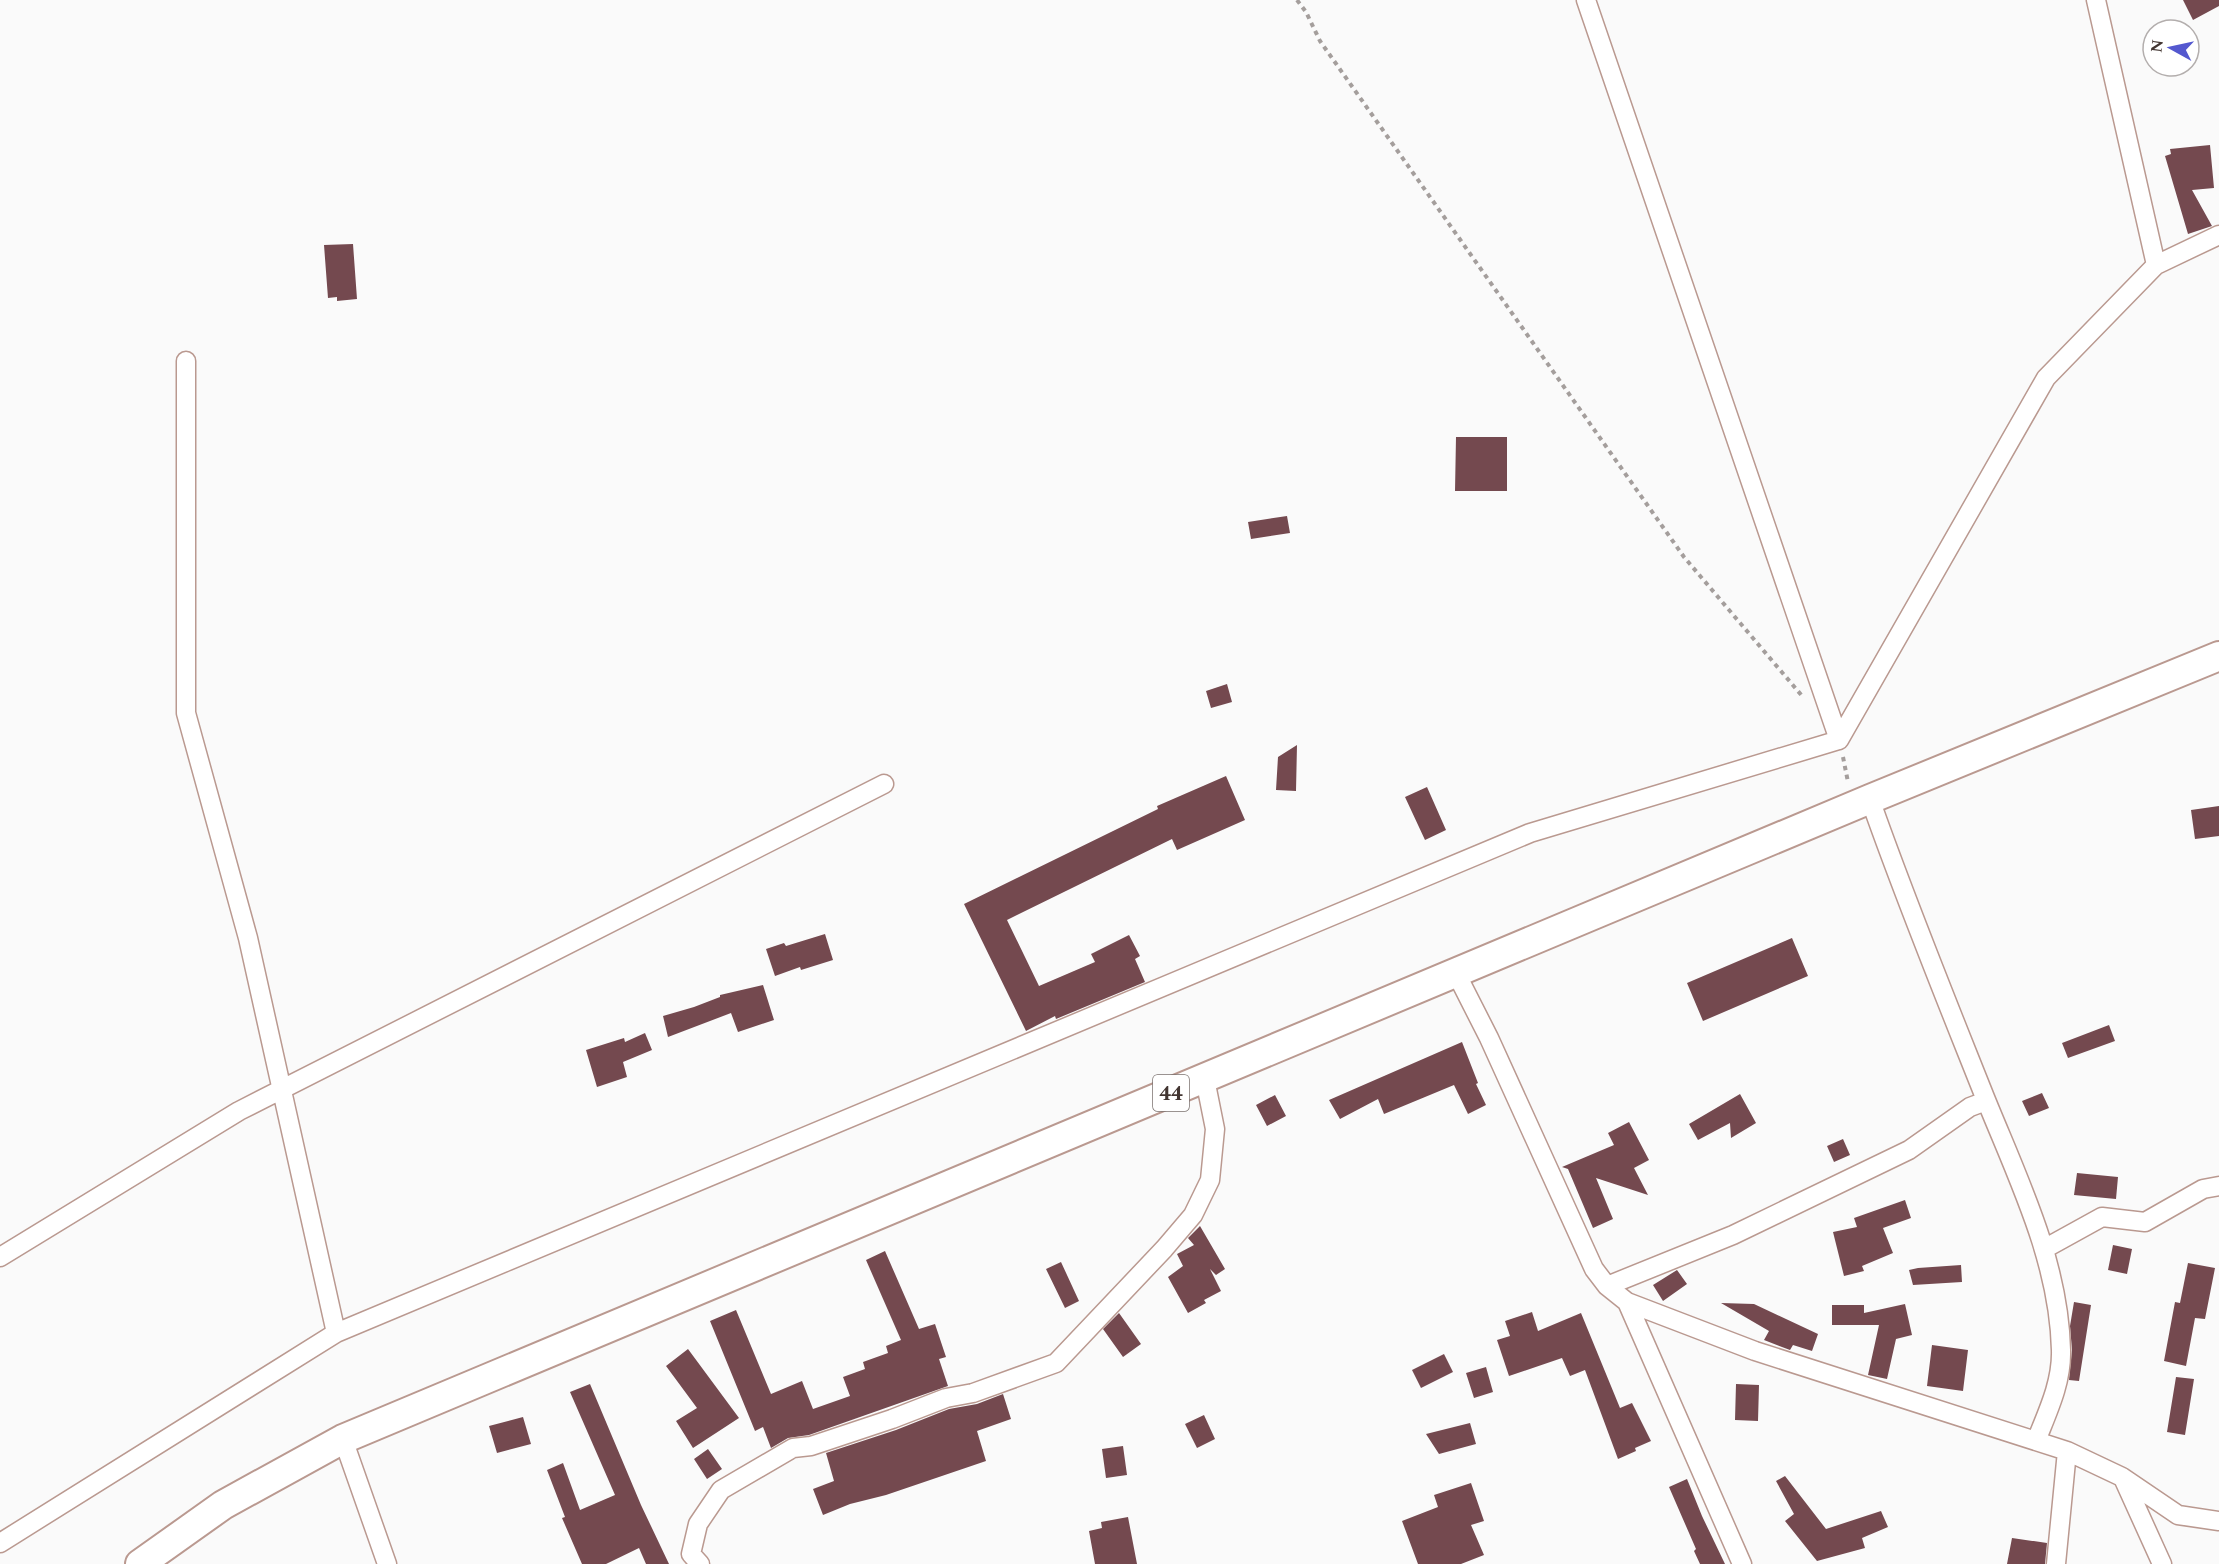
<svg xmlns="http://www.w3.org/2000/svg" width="2219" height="1564" font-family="Spectral,serif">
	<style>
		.building { fill: #74494f }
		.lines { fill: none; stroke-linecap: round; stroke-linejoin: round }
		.minor-casing { stroke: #ba9990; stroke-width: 21 }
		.primary-casing { stroke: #ba9990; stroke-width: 32 }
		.path { stroke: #a49e9c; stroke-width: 4; stroke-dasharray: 4.5 4.5; stroke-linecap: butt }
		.minor { stroke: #fff; stroke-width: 18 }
		.primary { stroke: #fff; stroke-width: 28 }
		.labels { text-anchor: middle; stroke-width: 6; stroke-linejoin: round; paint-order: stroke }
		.shield { fill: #fff; stroke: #7b726f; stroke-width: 1.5 }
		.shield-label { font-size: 21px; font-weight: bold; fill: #423531 }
	</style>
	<rect width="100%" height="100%" fill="#fafafa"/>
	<path class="building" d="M2183,0H2219V6L2193,20Z
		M2210,145L2214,188L2192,190L2212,226L2188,234L2165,156L2171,154L2170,149Z
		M353,244L357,299L337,301V297L328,298L324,245Z
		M1456,437H1507V491H1455Z
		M1287,516L1290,533L1251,539L1248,522Z
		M1227,684L1232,702L1211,708L1206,691Z
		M1297,745L1296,791L1276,790L1278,757Z
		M1226,776L1245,820L1177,850L1172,839L1007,920L1039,986L1095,962L1091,954L1129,935L1140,956L1135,959L1145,982L1056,1019L1055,1016L1026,1031L964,904L1158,809L1157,806Z
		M1427,787L1446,830L1425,840L1405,797Z
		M2219,806V836L2195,839L2191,810Z
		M825,934L833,960L801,970L800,967L775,976L766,949L784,943L786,946Z
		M1792,938L1808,976L1703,1021L1687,983Z
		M763,985L774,1020L738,1032L731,1013L668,1037L663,1016L694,1007L720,997V995Z
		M2109,1025L2115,1041L2068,1058L2062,1043Z
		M645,1033L652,1050L623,1062L627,1077L597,1087L586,1050L624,1038L625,1042Z
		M1462,1042L1478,1083L1476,1084L1486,1105L1468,1114L1454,1085L1384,1114L1378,1099L1340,1119L1329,1100Z
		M2042,1093L2049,1108L2029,1116L2022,1101Z
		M1740,1094L1756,1123L1731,1138L1730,1123L1698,1140L1689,1124Z
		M1275,1095L1286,1116L1267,1126L1256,1105Z
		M1629,1122L1649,1160L1634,1168L1648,1195L1596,1178L1613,1219L1593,1228L1568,1169L1562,1167L1614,1145L1608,1133Z
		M1843,1139L1850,1155L1834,1162L1827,1146Z
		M2077,1173L2118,1177L2116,1199L2074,1195Z
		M1905,1200L1911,1218L1883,1228L1893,1253L1862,1266L1864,1271L1844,1276L1833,1232L1857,1227L1854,1218Z
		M1200,1226L1225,1269L1216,1275L1210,1269L1221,1291L1204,1300L1206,1303L1188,1313L1168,1277L1183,1266L1177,1254L1194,1245L1188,1238Z
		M2113,1245L2132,1249L2127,1274L2108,1270Z
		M885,1251L919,1329L935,1324L946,1357L939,1359L948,1386L809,1435L788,1438L771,1448L763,1427L755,1431L710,1321L736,1310L771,1394L802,1381L813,1409L850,1396L843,1377L865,1369L863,1362L888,1353L886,1346L901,1340L866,1260Z
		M1061,1262L1079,1301L1065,1308L1046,1269Z
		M2188,1263L2215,1268L2205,1319L2195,1318L2186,1366L2164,1361L2175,1302L2180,1303Z
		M1961,1265L1962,1282L1913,1285L1909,1270L1918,1268Z
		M1677,1270L1687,1284L1663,1301L1653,1285Z
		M2074,1302L2091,1305L2079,1381L2069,1380L2072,1350L2070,1326Z
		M1721,1303L1754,1304L1818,1334L1812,1351L1793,1345L1790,1350L1764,1340L1769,1331Z
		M1905,1304L1912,1335L1896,1339L1887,1379L1868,1375L1879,1325H1832V1305H1864V1313Z
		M1532,1312L1538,1331L1581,1313L1620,1408L1632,1403L1651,1441L1635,1448L1636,1451L1618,1459L1585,1370L1570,1376L1562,1358L1509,1376L1497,1340L1510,1336L1505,1321Z
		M1119,1313L1141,1344L1123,1357L1103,1329Z
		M1932,1345L1968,1350L1963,1391L1927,1386Z
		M688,1349L739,1418L693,1448L676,1421L697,1408L666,1366Z
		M1444,1354L1453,1372L1421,1388L1412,1370Z
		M1486,1367L1493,1392L1474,1398L1466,1373Z
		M2176,1377L2194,1379L2185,1435L2167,1432Z
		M590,1384L641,1505L669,1564H646L639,1548L606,1564H582L562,1518L565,1517L547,1470L563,1463L580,1510L615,1495L570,1392Z
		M1736,1384L1759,1385L1758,1421L1735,1420Z
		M1003,1394L1011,1419L977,1431L986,1461L886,1495L850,1504L823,1515L813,1489L834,1481L826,1453L896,1430L949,1409L977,1404Z
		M1204,1415L1215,1439L1197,1448L1185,1424Z
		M523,1417L531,1444L497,1453L489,1426Z
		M1470,1423L1476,1444L1439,1454L1426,1434Z
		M1123,1446L1127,1475L1106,1478L1102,1449Z
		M708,1449L722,1469L707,1479L694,1459Z
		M1785,1476L1826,1529L1881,1511L1888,1527L1862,1538L1865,1548L1817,1561L1785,1521L1794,1514L1776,1481Z
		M1687,1479L1702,1516L1725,1564H1700L1694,1551L1696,1549L1669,1487Z
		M1471,1483L1484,1521L1471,1525L1484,1555L1461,1564H1418L1402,1521L1438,1507L1434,1495Z
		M1128,1517L1137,1564H1095L1089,1531L1102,1528L1101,1522Z
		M2012,1538L2047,1543L2045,1564H2007Z"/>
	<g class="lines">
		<defs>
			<path id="minor" d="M1586,0L1839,740
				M2096,0L2156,265
				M186,361V713L248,938L336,1333
				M1870,799C1905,899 1945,997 1984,1095C2017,1177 2059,1260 2061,1350C2062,1382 2048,1411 2036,1441
				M1456,973L1489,1038L1594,1269L1607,1286L1627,1302L1755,1351L2067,1451L2122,1477L2178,1515L2219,1521
				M2044,1249L2102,1217L2145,1222L2203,1189L2219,1186
				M0,1257L239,1111L884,784
				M1607,1286L1733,1235L1909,1150L1970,1107L1986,1101
				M1627,1302L1742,1564
				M343,1439L387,1564
				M2123,1478L2162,1564
				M0,1543L336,1333L1530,833L1839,740L2046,378L2156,265L2219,235
				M700,1564L691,1554L698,1524L721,1490L793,1448L811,1446L892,1419L946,1398L973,1393L1056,1363L1164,1249L1193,1215L1210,1180L1215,1129L1205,1079
				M2056,1564L2067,1451"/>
			<path id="primary" d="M140,1564L223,1505L343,1439L1870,799L2219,656"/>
		</defs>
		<use href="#minor" class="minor-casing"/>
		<use href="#primary" class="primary-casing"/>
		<path class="path" d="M1297,0L1306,12L1320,41L1684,557L1803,697
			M1843,757L1848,782"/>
		<use href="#minor" class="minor"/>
		<use href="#primary" class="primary"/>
	</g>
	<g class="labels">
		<rect class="shield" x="1153" y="1075" width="36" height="36" rx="4.5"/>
		<g class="shield-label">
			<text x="1171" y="1100">44</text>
		</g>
	</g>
	<g transform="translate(2171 48) rotate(278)"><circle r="28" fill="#ffffff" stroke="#b3aead" stroke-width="1.5"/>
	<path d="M0-4.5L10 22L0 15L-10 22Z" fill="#5458cf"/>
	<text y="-9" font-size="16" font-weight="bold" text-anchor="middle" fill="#423531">N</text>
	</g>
</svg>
